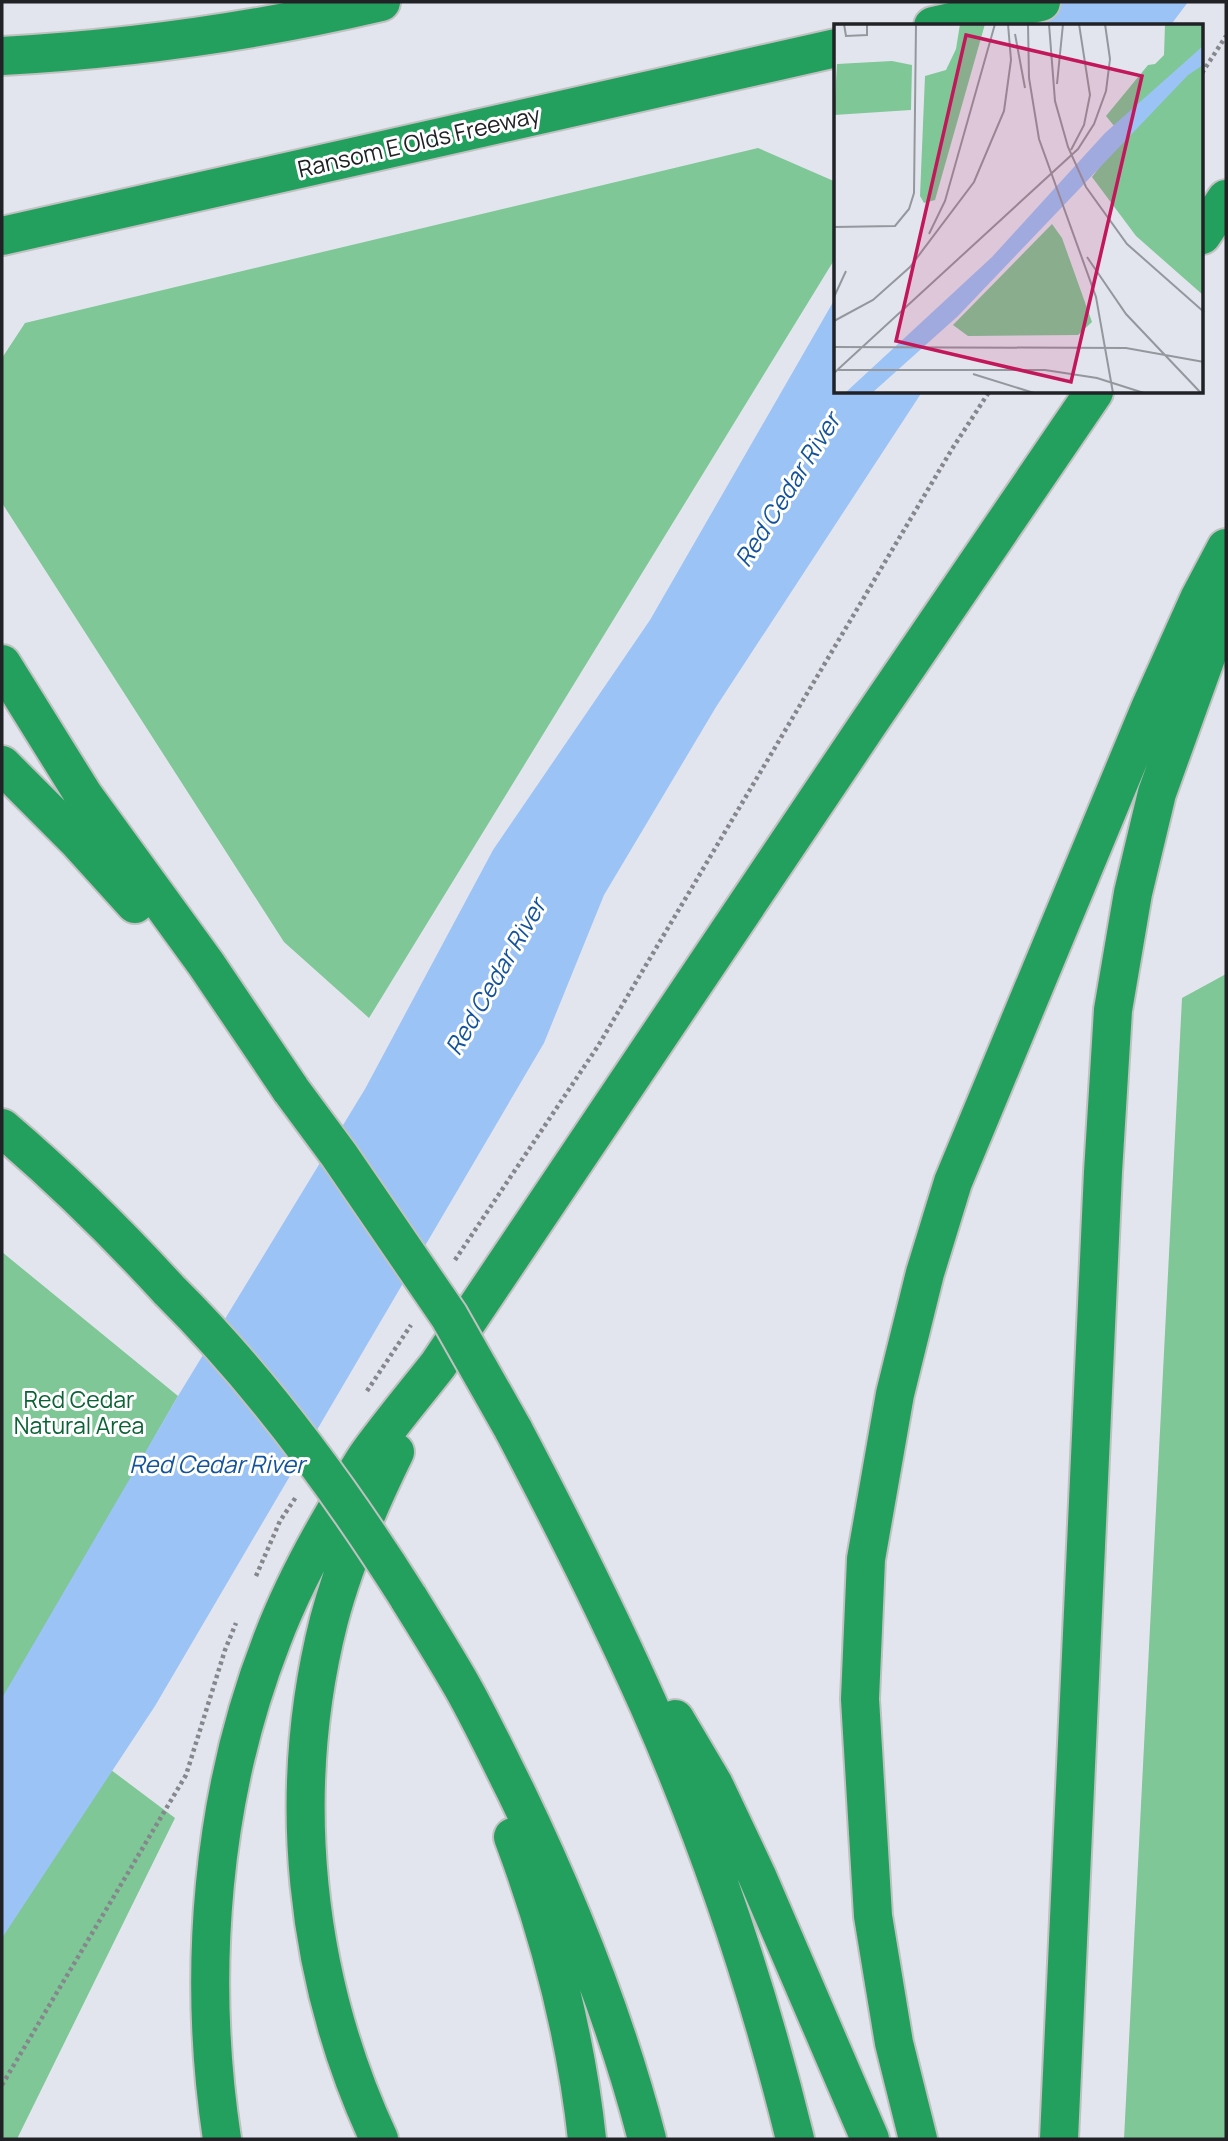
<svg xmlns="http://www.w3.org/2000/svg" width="1228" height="2141" font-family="Manrope,sans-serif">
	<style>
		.green { fill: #7fc796 }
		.water { fill: #9cc3f6 }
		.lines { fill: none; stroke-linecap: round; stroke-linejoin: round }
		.highway-casing { stroke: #c1c1c2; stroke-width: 42 }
		.path { stroke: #85878d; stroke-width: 4.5; stroke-dasharray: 3.5 3.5; stroke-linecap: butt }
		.highway { stroke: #23a05d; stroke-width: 38 }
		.highway-bridge-casing { stroke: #c1c1c2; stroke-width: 42; stroke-linecap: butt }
		.highway-bridge { stroke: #23a05d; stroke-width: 38 }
		.labels { text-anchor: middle; stroke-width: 6; stroke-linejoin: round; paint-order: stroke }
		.street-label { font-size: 23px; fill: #212226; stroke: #fff }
		.park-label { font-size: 23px; fill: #0b6335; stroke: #fff }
		.water-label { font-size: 24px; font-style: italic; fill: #13539c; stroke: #fff }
		.inset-road { fill: none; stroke: #95979e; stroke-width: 2 }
		.view { fill: #c2185b; fill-opacity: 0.15; stroke: #c2185b; stroke-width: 3.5 }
		.inset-edge { fill: none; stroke: #212226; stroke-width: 3.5 }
	</style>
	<rect width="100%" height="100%" fill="#e3e5ee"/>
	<path class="green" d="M758,148L836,182V257L369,1018L284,942L2,503V358L25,323Z
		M1226,974V2139H1124L1182,998Z
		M2,1252L178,1396L151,1443L30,1709L175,1818L17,2139H2Z"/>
	<path class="water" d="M1029,2H1188L1170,26H1013Z
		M836,297V392H922L716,707L604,895L544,1043L155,1706L2,1938V1698L178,1396L365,1089L493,850L650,620Z"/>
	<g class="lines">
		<defs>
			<path id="highway" d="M933,26L1041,2
				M2,56C129,49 257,31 381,2
				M1202,235L1226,199
				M2,236L836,48
				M2,664L84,796L206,964L291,1090
				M2,765L77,840L135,904
				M2,1128C63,1180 115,1231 169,1290
				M513,1429C561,1520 607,1612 649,1706C710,1845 759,1992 795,2139
				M408,1597C427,1628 446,1658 463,1688C482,1722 499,1758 516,1792C570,1904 616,2019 647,2139
				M675,1719L714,1785L757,1876L870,2139
				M513,1837C549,1933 576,2037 587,2139
				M222,2139C197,1974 211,1796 272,1640C289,1595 311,1553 335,1512C346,1492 356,1471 369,1453C391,1423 415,1394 438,1365L868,724L1094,392
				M379,2139C304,1978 285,1793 329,1620C344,1563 369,1505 395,1452
				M918,2139L894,2043L873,1916L860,1699L866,1559L895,1394L925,1273L953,1182L1150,708L1199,599L1226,548
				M1059,2139L1103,1172L1113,1010L1133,893L1157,793L1226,602"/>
		</defs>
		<use href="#highway" class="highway-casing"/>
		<path class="path" d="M1202,73L1226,36
			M455,1260L598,1046L952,449L989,392
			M367,1391L411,1325
			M256,1576L280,1521L296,1497
			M2,2085L186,1775L225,1650L236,1623"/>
		<use href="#highway" class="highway"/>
		<defs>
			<path id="highway-bridge" d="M291,1090L339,1155L449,1316L513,1429
				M169,1290C260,1380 340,1489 408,1597"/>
		</defs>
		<use href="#highway-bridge" class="highway-bridge-casing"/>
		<use href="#highway-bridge" class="highway-bridge"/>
	</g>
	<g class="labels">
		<g class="street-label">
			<text transform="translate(419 142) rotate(-13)" y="8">Ransom E Olds Freeway</text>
		</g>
		<g class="park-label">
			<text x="79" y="1408">Red Cedar<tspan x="79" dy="26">Natural Area</tspan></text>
		</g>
		<g class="water-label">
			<text transform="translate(788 490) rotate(-58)" y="8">Red Cedar River</text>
			<text transform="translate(496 977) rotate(-60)" y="8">Red Cedar River</text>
			<text x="217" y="1473">Red Cedar River</text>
		</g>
	</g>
	<g transform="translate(834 24)">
		<rect width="369" height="369" fill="#e3e5ee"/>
		<path d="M126,0H151L101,176L90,179L86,172L91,52L112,46L122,25ZM331,0H369V271L302,212L258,153L289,113L272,92L314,41L321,40L330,31ZM58,37L78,41L77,86L0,91L3,40ZM218,200L228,214L258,298L244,311L134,312L119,301Z" fill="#7fc796"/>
		<path d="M369,22V41L354,51L124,292L38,369H11L158,233L271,109Z" fill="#9cc3f6"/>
		<path class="inset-road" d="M10,0L12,12L33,11V0M194,0L195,54L205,115L262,273L279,369M215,0L221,77L234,123L252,163L293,220L370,288M181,10L191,64M223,60L229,0M237,126L250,101L256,71L245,0M0,203L61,202L75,185L80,169L82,0M95,210L111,177L161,0M253,233L292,290L367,369M0,273L12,247M0,297L39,276L76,243L140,158L170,87L177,36L174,0M0,323L292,324L370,338M4,346H211L263,354L310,369M0,349L244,125L260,100L272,67L276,35L271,0M139,350L200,369"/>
		<path class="view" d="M132,11L308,52L237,358L62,317Z"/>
		<rect width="369" height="369" class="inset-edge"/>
	</g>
	<rect width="1228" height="2141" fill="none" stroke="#212226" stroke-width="7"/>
</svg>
